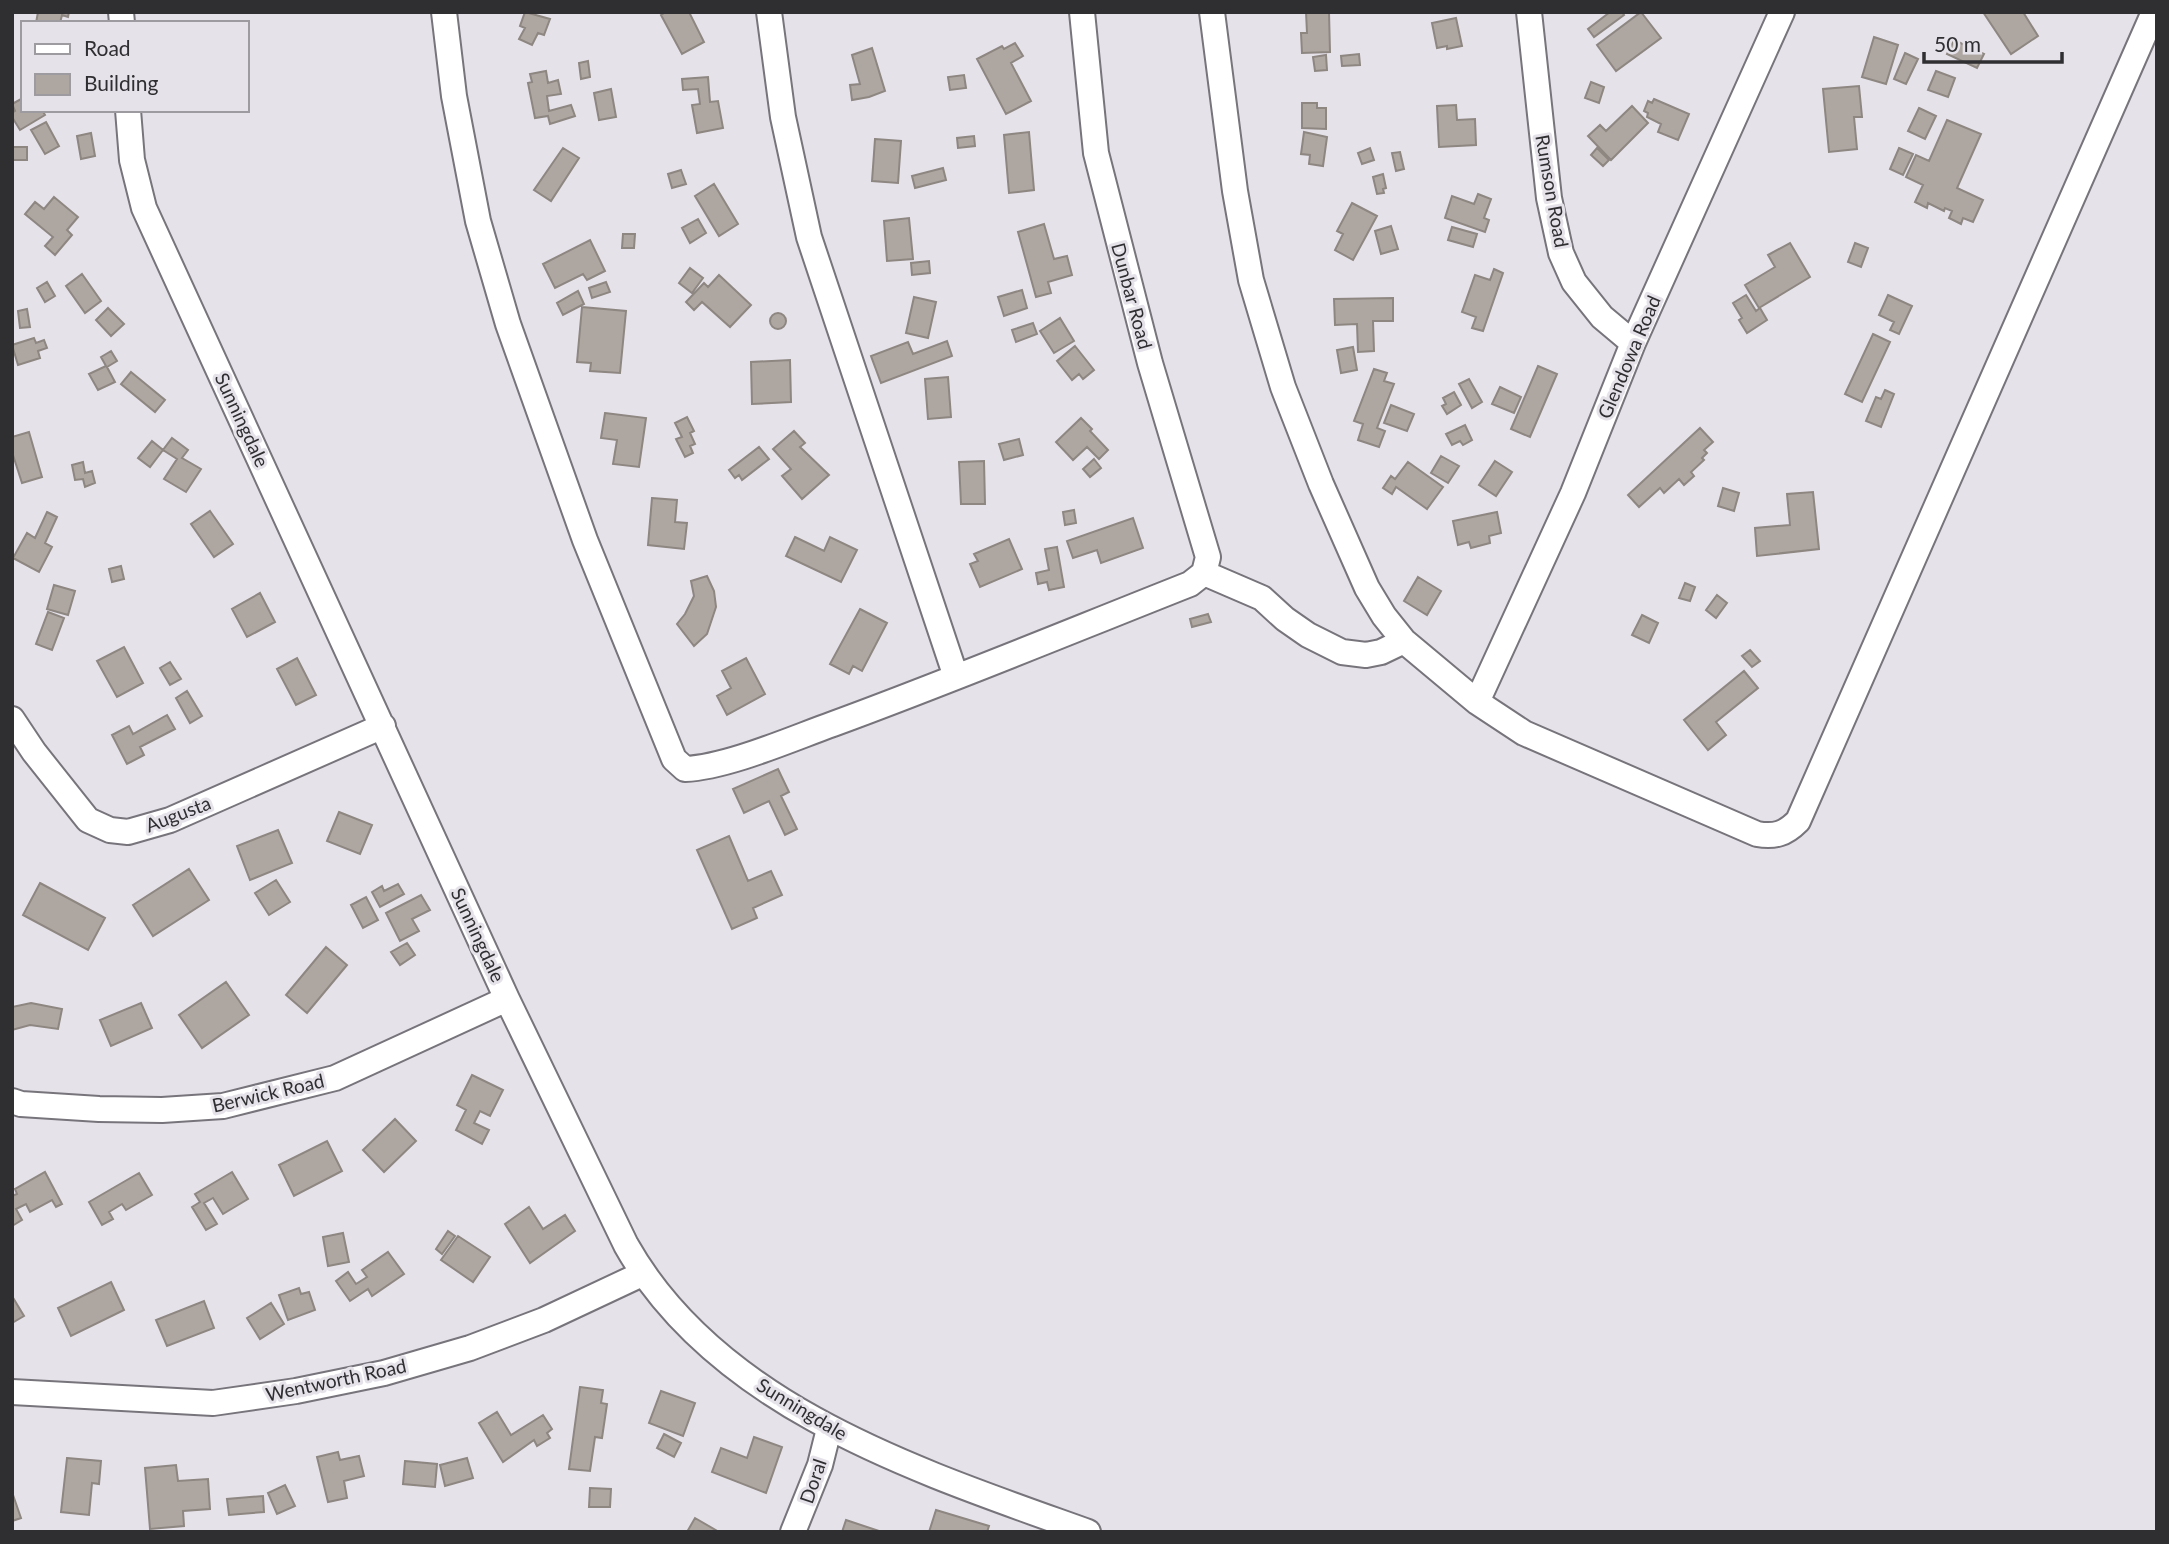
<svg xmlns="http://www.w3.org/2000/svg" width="2169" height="1544" font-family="Lato,sans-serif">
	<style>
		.building { fill: #aea6a1; stroke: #8d8681; stroke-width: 2 }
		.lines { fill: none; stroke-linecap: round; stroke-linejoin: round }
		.minor-casing { stroke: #77747b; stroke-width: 28 }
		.minor { stroke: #fff; stroke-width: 24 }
		.labels { text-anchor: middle; stroke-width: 6; stroke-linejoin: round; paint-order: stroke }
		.street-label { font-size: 19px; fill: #2f2e31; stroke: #e6e2ea }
	</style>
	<rect width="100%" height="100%" fill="#e6e2ea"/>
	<path class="building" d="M38,12H69L68,17L62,15L60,23H36Z
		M525,12L550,19L544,35L538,33L532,45L519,39L525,28L520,26Z
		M666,12H689L704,42L682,54L661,15Z
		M1306,12H1329L1330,52L1302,53L1301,33H1307Z
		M1610,12H1622L1624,15L1594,37L1588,29Z
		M1641,12L1661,38L1616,71L1597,45Z
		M1983,12H2023L2038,36L2011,54Z
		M1456,18L1462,46L1447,49V46L1437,48L1432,23Z
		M1874,37L1898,45L1886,84L1862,77Z
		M1954,40L1984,54L1977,68L1947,54Z
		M1015,43L1023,56L1011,63L1031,101L1006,114L977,59L1002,46L1004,49Z
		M872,48L885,91L869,97L852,100L850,85L860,84L852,55Z
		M1905,53L1918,59L1906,84L1894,79Z
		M1359,54L1360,65L1342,66L1341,56Z
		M1326,55L1327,70L1315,71L1313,57Z
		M588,61L590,77L581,79L579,63Z
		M546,71L548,83L558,80L561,94L547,96L549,111L571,105L575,116L550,124L548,116L535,118L528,83L532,82L530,74Z
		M1936,71L1955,78L1948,97L1928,90Z
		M964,75L966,88L950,90L948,77Z
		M708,77L710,102L718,101L723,128L697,133L692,105L700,104L698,89L683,90L682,79Z
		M1591,82L1604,87L1599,103L1585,98Z
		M1859,86L1862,117H1854L1857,149L1829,152L1823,89Z
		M611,89L616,117L599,120L594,93Z
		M23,98V110H42L45,115L20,130L12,117V113L15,111L12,104Z
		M1654,99L1689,114L1678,140L1658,132L1661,124L1647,117L1648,113L1644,111L1648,101L1652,103Z
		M1302,103H1317V108H1326V129L1302,128Z
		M1456,105L1457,120L1475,119L1476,145L1439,147L1437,106Z
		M1632,106L1648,123L1611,160L1588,136L1600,125L1606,131Z
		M1919,108L1936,116L1925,139L1908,131Z
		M1947,120L1981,134L1957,188L1983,200L1973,222L1963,218L1961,224L1949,218L1952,211L1945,208L1944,211L1928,203L1927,208L1915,202L1923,185L1906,177L1916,155L1929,161Z
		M46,122L59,146L45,154L31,130Z
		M1029,132L1034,190L1009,193L1004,135Z
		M1304,132L1327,137L1323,166L1309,164L1310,155L1301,154Z
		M91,133L95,156L81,159L77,136Z
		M974,136L975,146L958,148L957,138Z
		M875,139L901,141L898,183L872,181Z
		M12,147H27V160H12Z
		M563,148L579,158L551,201L534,190Z
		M1370,148L1374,160L1362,164L1358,153Z
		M1597,148L1609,160L1603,166L1591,155Z
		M1899,148L1913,154L1903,175L1890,169Z
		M1400,152L1404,169L1396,171L1392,153Z
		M943,168L946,180L915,188L912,176Z
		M681,170L686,184L672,188L668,174Z
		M1383,174L1386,188L1383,189L1384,193L1377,194L1373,177Z
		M714,184L738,224L719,236L695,196Z
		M1478,194L1491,199L1484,218L1489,220L1485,232L1445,218L1452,196L1474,204Z
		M54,197L78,217L67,230L72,235L55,255L45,246L53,237L25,214L35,202L44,209Z
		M1352,203L1377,216L1353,260L1335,250L1343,234L1337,231Z
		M909,218L913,259L887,261L884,221Z
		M698,219L706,233L690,243L682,228Z
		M1044,224L1054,259L1067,256L1072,275L1048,282L1051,293L1036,297L1018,232Z
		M1391,226L1398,249L1381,254L1375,231Z
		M1452,227L1477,234L1473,247L1448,240Z
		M623,234H635L634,248H622Z
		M590,240L605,271L587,280L583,274L555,288L543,264Z
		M1790,243L1810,277L1759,308L1745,285L1775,267L1768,255Z
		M1855,243L1868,248L1861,267L1848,262Z
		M929,261L930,273L912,275L911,263Z
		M690,268L703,278L692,293L679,283Z
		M1494,269L1503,273L1483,331L1472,328L1476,317L1462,312L1475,275L1490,280Z
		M82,274L101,301L85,313L66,286Z
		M719,275L751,305L730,327L702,302L694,310L686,302L704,283L708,287Z
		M47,282L55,296L45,302L37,288Z
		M606,282L610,292L592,298L589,288Z
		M1022,290L1027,308L1004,316L998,297Z
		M578,291L584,304L563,315L557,303Z
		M1746,295L1756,311L1760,308L1767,320L1747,333L1739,320L1742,318L1733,303Z
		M1888,295L1912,306L1899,334L1890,330L1894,322L1879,315Z
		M914,297L936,302L928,338L906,333Z
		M1393,298V321H1373L1374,351L1358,352L1357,324L1335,325L1334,299Z
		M582,307L626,311L620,373L590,371L591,363L577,362Z
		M108,308L124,324L111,336L96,320Z
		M27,309L30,327L20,328L18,311Z
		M770 321a8 8 0 1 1 16 0a8 8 0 1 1-16 0Z
		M1060,318L1074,341L1054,353L1040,331Z
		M1033,323L1037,334L1016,342L1012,330Z
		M1873,334L1890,342L1862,402L1845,394Z
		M34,338L36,343L44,340L47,348L38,351L40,358L18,365L12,345Z
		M947,341L952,356L881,383L871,356L908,342L913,354Z
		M1075,346L1094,370L1083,379L1079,374L1072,380L1057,361Z
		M1353,347L1357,370L1341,373L1337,350Z
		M111,351L117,361L107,367L115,382L98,390L89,374L106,366L101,357Z
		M790,360L791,402L752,404L751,362Z
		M1538,366L1557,374L1530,437L1511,429Z
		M1374,369L1387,373L1384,381L1394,384L1377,428L1385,431L1379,447L1358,440L1363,424L1354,421Z
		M131,372L165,400L155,412L121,384Z
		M948,377L951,417L928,419L925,379Z
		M1469,379L1482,402L1472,408L1459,384Z
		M1500,387L1521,397L1514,413L1492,404Z
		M1885,390L1894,394L1881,427L1866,421L1876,397L1881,399Z
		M1454,392L1461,405L1447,414L1442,406L1446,404L1443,398Z
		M1391,405L1414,414L1407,431L1384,423Z
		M605,413L646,418L639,467L613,464L617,440L601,438Z
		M687,417L694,431L690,433L695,444L690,446L693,453L685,457L676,439L682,437L675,423Z
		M1081,418L1092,429L1090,431L1108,450L1099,459L1087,447L1073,460L1056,442Z
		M1465,425L1472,440L1463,445L1460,441L1452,445L1446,434Z
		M1700,428L1713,442L1704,450L1707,453L1702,458L1704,460L1691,472L1694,476L1684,485L1679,479L1664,493L1660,488L1639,507L1628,495Z
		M794,431L805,443L800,447L829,475L802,499L782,476L791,469L773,449Z
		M29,432L42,477L22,483L12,452V437Z
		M172,438L188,450L182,458L201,469L186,492L164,479L177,459L163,450Z
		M1019,439L1023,455L1004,460L999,444Z
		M152,441L163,450L150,467L138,458Z
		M759,447L769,459L742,480L739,475L735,478L729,470Z
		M1441,456L1459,466L1448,483L1431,473Z
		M1094,459L1101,468L1090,477L1083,469Z
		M984,461L985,504H961L959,462Z
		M1495,461L1512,472L1496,496L1479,485Z
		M83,462L85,473L92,471L95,483L85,487L83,479L75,480L72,465Z
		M1408,462L1443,487L1427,509L1396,487L1392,494L1383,488L1391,476L1395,479Z
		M1723,488L1739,493L1734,511L1718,506Z
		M1813,492L1819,549L1757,556L1755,528L1790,525L1787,494Z
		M652,498L677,500L675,522L687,523L684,549L648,545Z
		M1074,510L1076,523L1065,525L1063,512Z
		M210,511L233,544L214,557L191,524Z
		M47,512L57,517L45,543L52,547L39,572L13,558L27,533L35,538Z
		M1497,512L1501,533L1489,536L1490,543L1471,548L1469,542L1458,545L1453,521Z
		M1133,518L1143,548L1101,563L1097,550L1073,558L1067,541Z
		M795,537L824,551L830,537L857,550L841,582L786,556Z
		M1009,539L1022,569L980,587L970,564L978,561L974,554Z
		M1057,547L1064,587L1049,590L1047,582L1038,584L1036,573L1049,570L1045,549Z
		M121,566L124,579L112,582L109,569Z
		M707,576L714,591L716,607L707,634L694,646L677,624L685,614L694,596L691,581Z
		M1418,577L1441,591L1427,615L1404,601Z
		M1685,583L1695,587L1690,601L1679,598Z
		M54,585L75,591L68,615L47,609Z
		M260,593L275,622L247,637L232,609Z
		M1717,595L1727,603L1716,618L1706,610Z
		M860,609L887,623L862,671L853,666L849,674L830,664Z
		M48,612L64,618L52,650L36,644Z
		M1208,614L1211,622L1192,627L1190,619Z
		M1642,615L1658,623L1649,643L1632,635Z
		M124,647L143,683L117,697L97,661Z
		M1750,650L1760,661L1752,667L1742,656Z
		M297,658L316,695L296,705L277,669Z
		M746,658L765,694L727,715L717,696L731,688L722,671Z
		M170,662L181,679L170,685L160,668Z
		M1744,671L1758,688L1716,722L1726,735L1708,750L1684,720Z
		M187,691L202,716L190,723L176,698Z
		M167,715L175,729L140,747L144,755L127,764L112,735L129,726L133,734Z
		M778,769L789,792L781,796L797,829L785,835L769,801L744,813L733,789Z
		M339,812L372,825L360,854L327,841Z
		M278,830L292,863L250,880L237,846Z
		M729,836L748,881L771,871L782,895L753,908L757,918L732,929L697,850Z
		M189,869L209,900L153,936L133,905Z
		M276,880L290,902L269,915L255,893Z
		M40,883L105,918L88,950L23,915Z
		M398,884L404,894L380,907L372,892L382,886L384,891Z
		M421,895L430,910L412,919L419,931L400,941L386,913Z
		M366,897L378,920L363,928L351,905Z
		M407,943L415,955L400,965L391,952Z
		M326,947L347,965L307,1013L286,995Z
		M226,982L249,1015L202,1048L179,1015Z
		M31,1003L62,1009L58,1029L30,1025L12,1030V1007Z
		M141,1003L152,1028L111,1046L100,1020Z
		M472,1075L503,1090L490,1116L480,1111L474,1123L489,1130L482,1144L456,1130L466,1110L457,1105Z
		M395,1119L416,1141L384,1172L363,1150Z
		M327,1141L342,1171L294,1196L279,1165Z
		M45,1172L62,1204L56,1207L52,1200L30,1212L26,1204L16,1209L22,1220L12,1226V1196L17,1194L15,1189Z
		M232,1172L248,1199L223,1214L213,1198L204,1203L217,1224L206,1230L192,1207L200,1202L195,1194Z
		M139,1173L152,1195L126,1210L122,1204L109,1212L113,1219L102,1225L89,1202Z
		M529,1207L543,1229L565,1215L575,1231L530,1263L505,1224Z
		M448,1231L455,1236L442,1254L436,1249Z
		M343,1233L349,1262L328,1266L323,1237Z
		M458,1236L490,1257L473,1282L441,1260Z
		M388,1252L404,1274L372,1296L368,1289L350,1301L336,1281L348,1272L356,1284L367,1277L362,1270Z
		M111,1282L124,1310L71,1336L58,1308Z
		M299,1288L301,1294L309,1292L315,1310L288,1320L279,1295Z
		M12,1296L24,1316L12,1323Z
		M204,1301L214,1328L167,1346L156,1320Z
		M271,1303L284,1324L260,1339L247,1318Z
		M580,1387L603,1390L601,1403L607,1404L602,1438L595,1437L590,1471L569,1469Z
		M661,1391L695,1403L683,1436L649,1423Z
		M497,1412L511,1435L543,1415L552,1429L547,1433L550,1438L537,1446L534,1440L503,1462L479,1423Z
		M664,1434L681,1443L674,1457L657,1448Z
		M754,1437L782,1447L766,1493L712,1472L721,1448L747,1458Z
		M338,1452L340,1460L359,1456L364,1476L344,1481L347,1498L328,1502L317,1457Z
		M67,1458L101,1461L99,1484L92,1483L89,1515L61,1512Z
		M467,1458L473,1478L445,1486L440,1465Z
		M405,1461L437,1464L435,1487L403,1484Z
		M176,1465L178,1481L208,1479L210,1509L183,1511L184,1526L150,1529L145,1468Z
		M285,1485L295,1506L277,1514L268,1493Z
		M590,1488L611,1489L610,1507H589Z
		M12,1492L21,1518L12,1521Z
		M263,1496L264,1512L229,1515L227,1499Z
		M936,1510L989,1526L987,1532H929Z
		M695,1518L719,1532H687Z
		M846,1520L882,1532H842Z"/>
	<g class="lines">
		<defs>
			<path id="minor" d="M121,12L122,23
				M444,12L454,96L478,221L508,324L585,540L674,759L685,769C728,767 791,739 833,724C953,680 1071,631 1190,584L1204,573
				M769,12L783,117L809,237L956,677
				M1082,12L1096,153L1150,363L1208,557L1204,573
				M1212,12L1235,191L1251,280L1283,387L1321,484L1367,588L1384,616L1404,641L1477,702L1524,733L1757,834C1775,837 1785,834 1798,821L2154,12
				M1529,12L1549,198L1561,253L1574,282L1602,317L1633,343
				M128,110L132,160L144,208L507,999L626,1245C718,1408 921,1472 1088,1532
				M1204,573L1262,598L1285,619L1308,635L1342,652L1366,655L1381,652L1404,641
				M1477,702L1573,493L1633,343L1782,12
				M12,719L34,752L88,820L110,830L128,832L170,820L383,726
				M12,1101L21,1104L99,1109L162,1110L223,1106L335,1078L507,999
				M12,1392L213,1403L296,1391L384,1373L470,1348L544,1320L642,1274
				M793,1532L820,1465L829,1429"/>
		</defs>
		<use href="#minor" class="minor-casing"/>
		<use href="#minor" class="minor"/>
	</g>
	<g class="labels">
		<g class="street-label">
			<text transform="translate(1552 191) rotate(80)" y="7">Rumson Road</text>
			<text transform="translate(1132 296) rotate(75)" y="7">Dunbar Road</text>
			<text transform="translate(1629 357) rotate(-67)" y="7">Glendowa Road</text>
			<text transform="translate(242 420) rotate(65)" y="7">Sunningdale</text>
			<text transform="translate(178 814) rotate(-21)" y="7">Augusta</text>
			<text transform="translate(478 935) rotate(65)" y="7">Sunningdale</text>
			<text transform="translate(268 1093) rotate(-13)" y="7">Berwick Road</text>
			<text transform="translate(336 1380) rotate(-12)" y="7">Wentworth Road</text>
			<text transform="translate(802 1409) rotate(31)" y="7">Sunningdale</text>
			<text transform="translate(813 1481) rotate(-71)" y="7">Doral</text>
		</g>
	</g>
	<rect width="2169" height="1544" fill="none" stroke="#2f2e31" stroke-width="28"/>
	<rect x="21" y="21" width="228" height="91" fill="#e6e2ea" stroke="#9d9aa0" stroke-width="2"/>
	<rect x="35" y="44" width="35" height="10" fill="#ffffff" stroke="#9d9aa0" stroke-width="2"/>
	<text x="84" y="56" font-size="21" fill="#2f2e31">Road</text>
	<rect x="35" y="74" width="35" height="21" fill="#aea6a1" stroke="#9d9aa0" stroke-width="2"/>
	<text x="84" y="91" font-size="21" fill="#2f2e31">Building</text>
	<path d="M1924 52v10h138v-10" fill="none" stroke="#2f2e31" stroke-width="3.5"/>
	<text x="1934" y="52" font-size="21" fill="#2f2e31" stroke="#e6e2ea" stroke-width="5" paint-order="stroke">50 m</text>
</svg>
